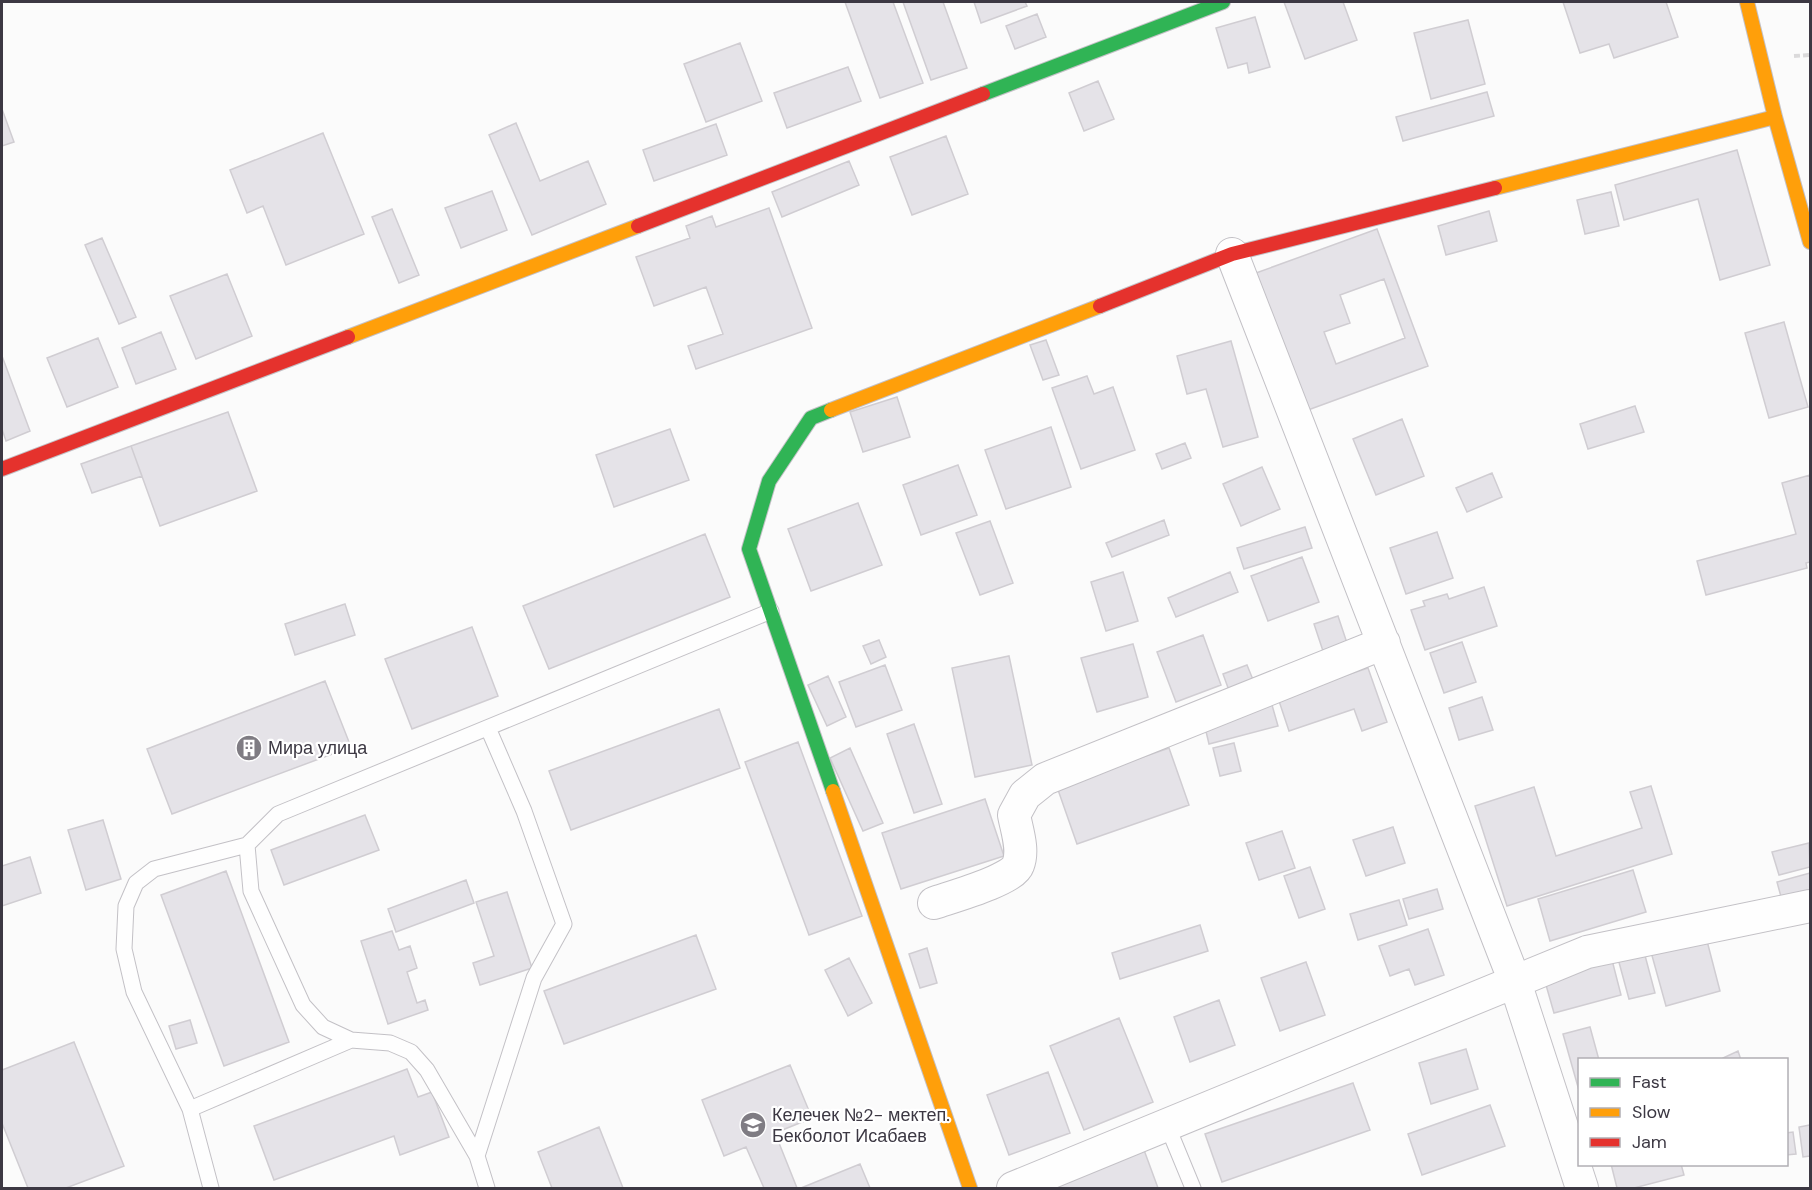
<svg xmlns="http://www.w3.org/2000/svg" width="1812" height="1190" font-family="'DM Sans',sans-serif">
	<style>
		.building { fill: #e5e3e8; stroke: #d0cdd2; stroke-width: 1.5; fill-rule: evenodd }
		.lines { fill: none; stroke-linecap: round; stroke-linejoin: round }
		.lane-casing { stroke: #c3c1c6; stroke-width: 17 }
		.street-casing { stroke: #c3c1c6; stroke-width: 34 }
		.fast-casing { stroke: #c3c1c6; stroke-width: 16 }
		.slow-casing { stroke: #c3c1c6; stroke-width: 16 }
		.jam-casing { stroke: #c3c1c6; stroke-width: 16 }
		.path { stroke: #dbdadb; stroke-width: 4; stroke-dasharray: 6 3; stroke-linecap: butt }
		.lane { stroke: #fefefe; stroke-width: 15 }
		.street { stroke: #fefefe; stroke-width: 32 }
		.fast { stroke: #30b455; stroke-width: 14 }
		.slow { stroke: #ff9f0a; stroke-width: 14 }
		.jam { stroke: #e5322d; stroke-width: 14 }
		.labels { text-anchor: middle; stroke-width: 4.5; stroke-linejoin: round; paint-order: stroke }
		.poi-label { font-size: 18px; fill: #3c3843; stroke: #fff; text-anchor: start }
	</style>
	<rect width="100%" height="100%" fill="#fbfbfb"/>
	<path class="building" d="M845,2H893L923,83L880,98Z
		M903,2H943L967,68L931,80Z
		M974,2H1025L1027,6L981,23Z
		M1284,2H1343L1357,40L1305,59Z
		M1563,2H1666L1678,37L1614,58L1609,44L1580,53Z
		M1037,14L1046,37L1015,49L1006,26Z
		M1255,17L1270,67L1249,73L1247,63L1228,68L1216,28Z
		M1468,20L1485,84L1431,99L1414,33Z
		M740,43L762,101L706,122L684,64Z
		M848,67L861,101L787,128L774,93Z
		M1098,81L1114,119L1084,131L1069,93Z
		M1487,92L1494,116L1403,141L1396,117Z
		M2,109L14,142L2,146Z
		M516,123L540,181L588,161L606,204L532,235L489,135Z
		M716,124L727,155L654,181L643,150Z
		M323,133L364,234L286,265L263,206L247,213L230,170Z
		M946,136L968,194L912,215L890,157Z
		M1737,150L1770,265L1720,280L1698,199L1624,220L1615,185Z
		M849,161L859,185L782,217L772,192Z
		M492,191L507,230L461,248L445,208Z
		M1611,192L1619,226L1585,234L1577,200Z
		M769,208L812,328L696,369L688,346L723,334L706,287L654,306L636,257L690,238L686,226L712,216L716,227Z
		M392,209L419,275L399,283L372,217Z
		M1489,211L1497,241L1446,255L1438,226Z
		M1377,229L1428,366L1308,410L1256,273ZM1384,279L1405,338L1336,364L1324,332L1350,323L1340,295Z
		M102,238L136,317L119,324L85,245Z
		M227,274L252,336L196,359L170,296Z
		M1784,322L1808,407L1769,418L1745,333Z
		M161,332L176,369L136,384L122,348Z
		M98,338L118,387L67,407L47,358Z
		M1046,340L1059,375L1043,380L1030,345Z
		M1231,341L1258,437L1223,447L1206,389L1187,394L1177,356Z
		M2,356L30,431L6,441L2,429Z
		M1087,376L1094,394L1113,387L1135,450L1081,469L1052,388Z
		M897,397L910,437L863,452L850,412Z
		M1635,406L1644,432L1588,449L1580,424Z
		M228,412L257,491L160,526L131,446Z
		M1402,419L1424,476L1376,495L1353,439Z
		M1051,427L1071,487L1006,509L985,450Z
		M670,429L689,480L614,507L596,455Z
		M1185,443L1191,458L1162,469L1156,454Z
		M131,446L142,476L92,493L81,464Z
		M958,465L977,515L921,535L903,485Z
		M1262,467L1280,509L1241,526L1223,484Z
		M1492,473L1502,497L1467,512L1456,488Z
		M1810,475V562L1806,563L1807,568L1706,595L1697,561L1796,534L1782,483Z
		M858,503L882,565L811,591L788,529Z
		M1164,520L1169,535L1112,557L1106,543Z
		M990,521L1013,583L980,595L956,533Z
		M1305,527L1312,548L1244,569L1237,548Z
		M1437,532L1453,578L1406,594L1390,548Z
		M705,534L730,597L549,669L523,606Z
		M1302,557L1319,602L1268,621L1251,576Z
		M1123,572L1138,621L1106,631L1091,582Z
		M1230,572L1238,592L1176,617L1168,598Z
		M1484,587L1497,626L1425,650L1411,610L1425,606L1423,601L1447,594L1449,599Z
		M345,604L355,635L295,655L285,624Z
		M1338,616L1349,649L1325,657L1314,624Z
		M472,627L498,696L412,729L385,659Z
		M1203,635L1221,685L1176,702L1157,652Z
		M879,640L886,657L871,664L863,646Z
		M1462,642L1476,682L1444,693L1430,653Z
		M1133,644L1148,697L1097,712L1081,658Z
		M1009,656L1032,765L975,777L952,668Z
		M885,665L902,710L856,727L839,682Z
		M1247,665L1256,687L1231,696L1223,674Z
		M1368,668L1387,722L1362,731L1354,709L1289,731L1278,698Z
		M828,676L846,717L827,726L808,685Z
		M325,681L351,747L172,814L147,749Z
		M1482,697L1493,730L1459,740L1449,708Z
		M1272,705L1278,726L1209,744L1204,723Z
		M719,709L740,768L571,830L549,771Z
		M914,724L942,804L914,813L887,734Z
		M798,742L862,916L809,935L745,762Z
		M1234,743L1241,771L1220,776L1213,748Z
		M850,748L883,823L863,831L830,758Z
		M1169,748L1189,805L1077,844L1057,787Z
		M1651,786L1672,854L1507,906L1475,806L1534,787L1556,856L1642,828L1630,792Z
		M985,799L1004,856L901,889L882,833Z
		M365,815L379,850L284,885L271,850Z
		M103,820L121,879L86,890L68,830Z
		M1393,827L1405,863L1366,876L1353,840Z
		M1282,831L1295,868L1259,880L1246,843Z
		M1809,843L1810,867L1779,875L1772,852Z
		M30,857L41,893L2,906V866Z
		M1310,867L1325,909L1299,918L1284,876Z
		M1633,870L1646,912L1550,941L1538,899Z
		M226,871L289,1042L224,1066L161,895Z
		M1810,873V901L1784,908L1777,882Z
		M466,880L474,903L396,932L388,909Z
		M1437,889L1443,909L1409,919L1403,899Z
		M507,892L532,968L480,985L473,963L494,956L476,902Z
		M1399,900L1407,925L1358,940L1350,914Z
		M1200,925L1208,951L1120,979L1112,953Z
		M1428,929L1444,975L1415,985L1409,969L1390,976L1379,946Z
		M392,931L399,950L410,946L417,968L407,972L417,1003L425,1000L428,1010L388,1024L361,941Z
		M696,935L716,989L564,1044L544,991Z
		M1706,937L1720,991L1666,1006L1651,952Z
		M927,948L937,983L920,988L909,954Z
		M1643,948L1655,993L1629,999L1617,955Z
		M849,958L872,1003L848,1016L825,970Z
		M1612,960L1621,995L1554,1013L1544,978Z
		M1306,962L1325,1015L1280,1031L1261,978Z
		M1219,1000L1235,1045L1190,1062L1174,1017Z
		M1119,1018L1153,1102L1084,1130L1050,1046Z
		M190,1020L197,1043L176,1049L169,1026Z
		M1590,1027L1599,1060H1580V1094L1563,1034Z
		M74,1042L124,1166L66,1188H28L2,1123V1070Z
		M1466,1049L1478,1089L1431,1104L1419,1063Z
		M1738,1051L1741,1060H1723V1058Z
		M790,1065L812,1118L775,1133L797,1188H764L746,1147L724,1156L702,1100Z
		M407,1069L418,1097L432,1092L449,1137L400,1155L394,1136L274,1180L254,1126Z
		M1048,1072L1070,1133L1009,1155L987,1095Z
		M1353,1083L1370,1130L1222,1182L1205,1134Z
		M1490,1105L1505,1146L1422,1175L1408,1134Z
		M1810,1125V1156L1803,1157L1799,1127Z
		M599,1127L623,1188H552L538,1152Z
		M1793,1132L1796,1154L1786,1155V1133Z
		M1144,1150L1158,1188H1035Z
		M860,1164L870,1188H801Z
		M1611,1164H1681L1684,1175L1634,1188H1617Z"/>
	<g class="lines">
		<defs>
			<path id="lane" d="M190,1109L351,1040
				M1167,1125L1193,1188
				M477,1156L534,978L564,924L524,811L488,728
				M211,1188L190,1109L134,992L124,949L126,906L136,883L154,869L247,845
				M487,1188L477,1156L427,1070L411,1052L390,1043L351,1040L323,1027L303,1005L251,891L247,845L278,814L771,611"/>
			<path id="street" d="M1232,254L1515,982L1582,1188
				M934,903C951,897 1013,880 1018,865C1024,850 1017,831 1014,815L1025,795L1045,779L1384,643
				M1013,1188L1587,952L1810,906"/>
			<path id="fast" d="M983,94L1223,2
				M831,410L811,418L769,481L749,549L833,791"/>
			<path id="slow" d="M1747,2L1775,117L1810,242
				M1495,188L1775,117
				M348,337L638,226
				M831,410L1100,306
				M833,791L970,1188"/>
			<path id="jam" d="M638,226L983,94
				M1100,306L1232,254L1495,188
				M2,469L348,337"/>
		</defs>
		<use href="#lane" class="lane-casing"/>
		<use href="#street" class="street-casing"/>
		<use href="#fast" class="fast-casing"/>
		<use href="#slow" class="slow-casing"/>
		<use href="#jam" class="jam-casing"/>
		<path class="path" d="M1794,56L1810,55"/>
		<use href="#lane" class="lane"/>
		<use href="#street" class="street"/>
		<use href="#fast" class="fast"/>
		<use href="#slow" class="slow"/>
		<use href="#jam" class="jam"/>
	</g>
	<defs>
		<symbol id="building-disc" viewBox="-11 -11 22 22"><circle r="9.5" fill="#7f7c83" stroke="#fff"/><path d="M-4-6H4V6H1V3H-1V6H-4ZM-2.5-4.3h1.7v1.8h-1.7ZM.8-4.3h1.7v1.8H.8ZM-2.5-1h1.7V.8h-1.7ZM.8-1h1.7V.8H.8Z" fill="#fff"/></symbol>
		<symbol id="school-disc" viewBox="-11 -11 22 22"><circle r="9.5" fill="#7f7c83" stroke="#fff"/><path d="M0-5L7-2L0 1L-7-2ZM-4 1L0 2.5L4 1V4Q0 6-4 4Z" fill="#fff"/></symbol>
	</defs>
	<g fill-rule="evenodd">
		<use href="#building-disc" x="234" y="733" width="30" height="30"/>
		<use href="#school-disc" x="738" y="1110" width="30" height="30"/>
	</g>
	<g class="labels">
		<g class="poi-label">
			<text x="268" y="754">Мира улица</text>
			<text x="772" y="1121">Келечек №2- мектеп.<tspan x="772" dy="21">Бекболот Исабаев</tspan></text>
		</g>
	</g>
	<rect width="1812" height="1190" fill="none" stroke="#3c3843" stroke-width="6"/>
	<rect x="1578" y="1058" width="210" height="108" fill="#ffffff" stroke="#b1afb4" stroke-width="1.5"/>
	<rect x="1590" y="1078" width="30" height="9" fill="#30b455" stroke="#b1afb4" stroke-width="1.5"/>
	<text x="1632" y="1088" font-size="18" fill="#3c3843">Fast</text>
	<rect x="1590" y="1108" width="30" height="9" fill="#ff9f0a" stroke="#b1afb4" stroke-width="1.5"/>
	<text x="1632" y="1118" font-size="18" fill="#3c3843">Slow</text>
	<rect x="1590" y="1138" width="30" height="9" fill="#e5322d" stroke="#b1afb4" stroke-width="1.5"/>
	<text x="1632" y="1148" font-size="18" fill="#3c3843">Jam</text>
</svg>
